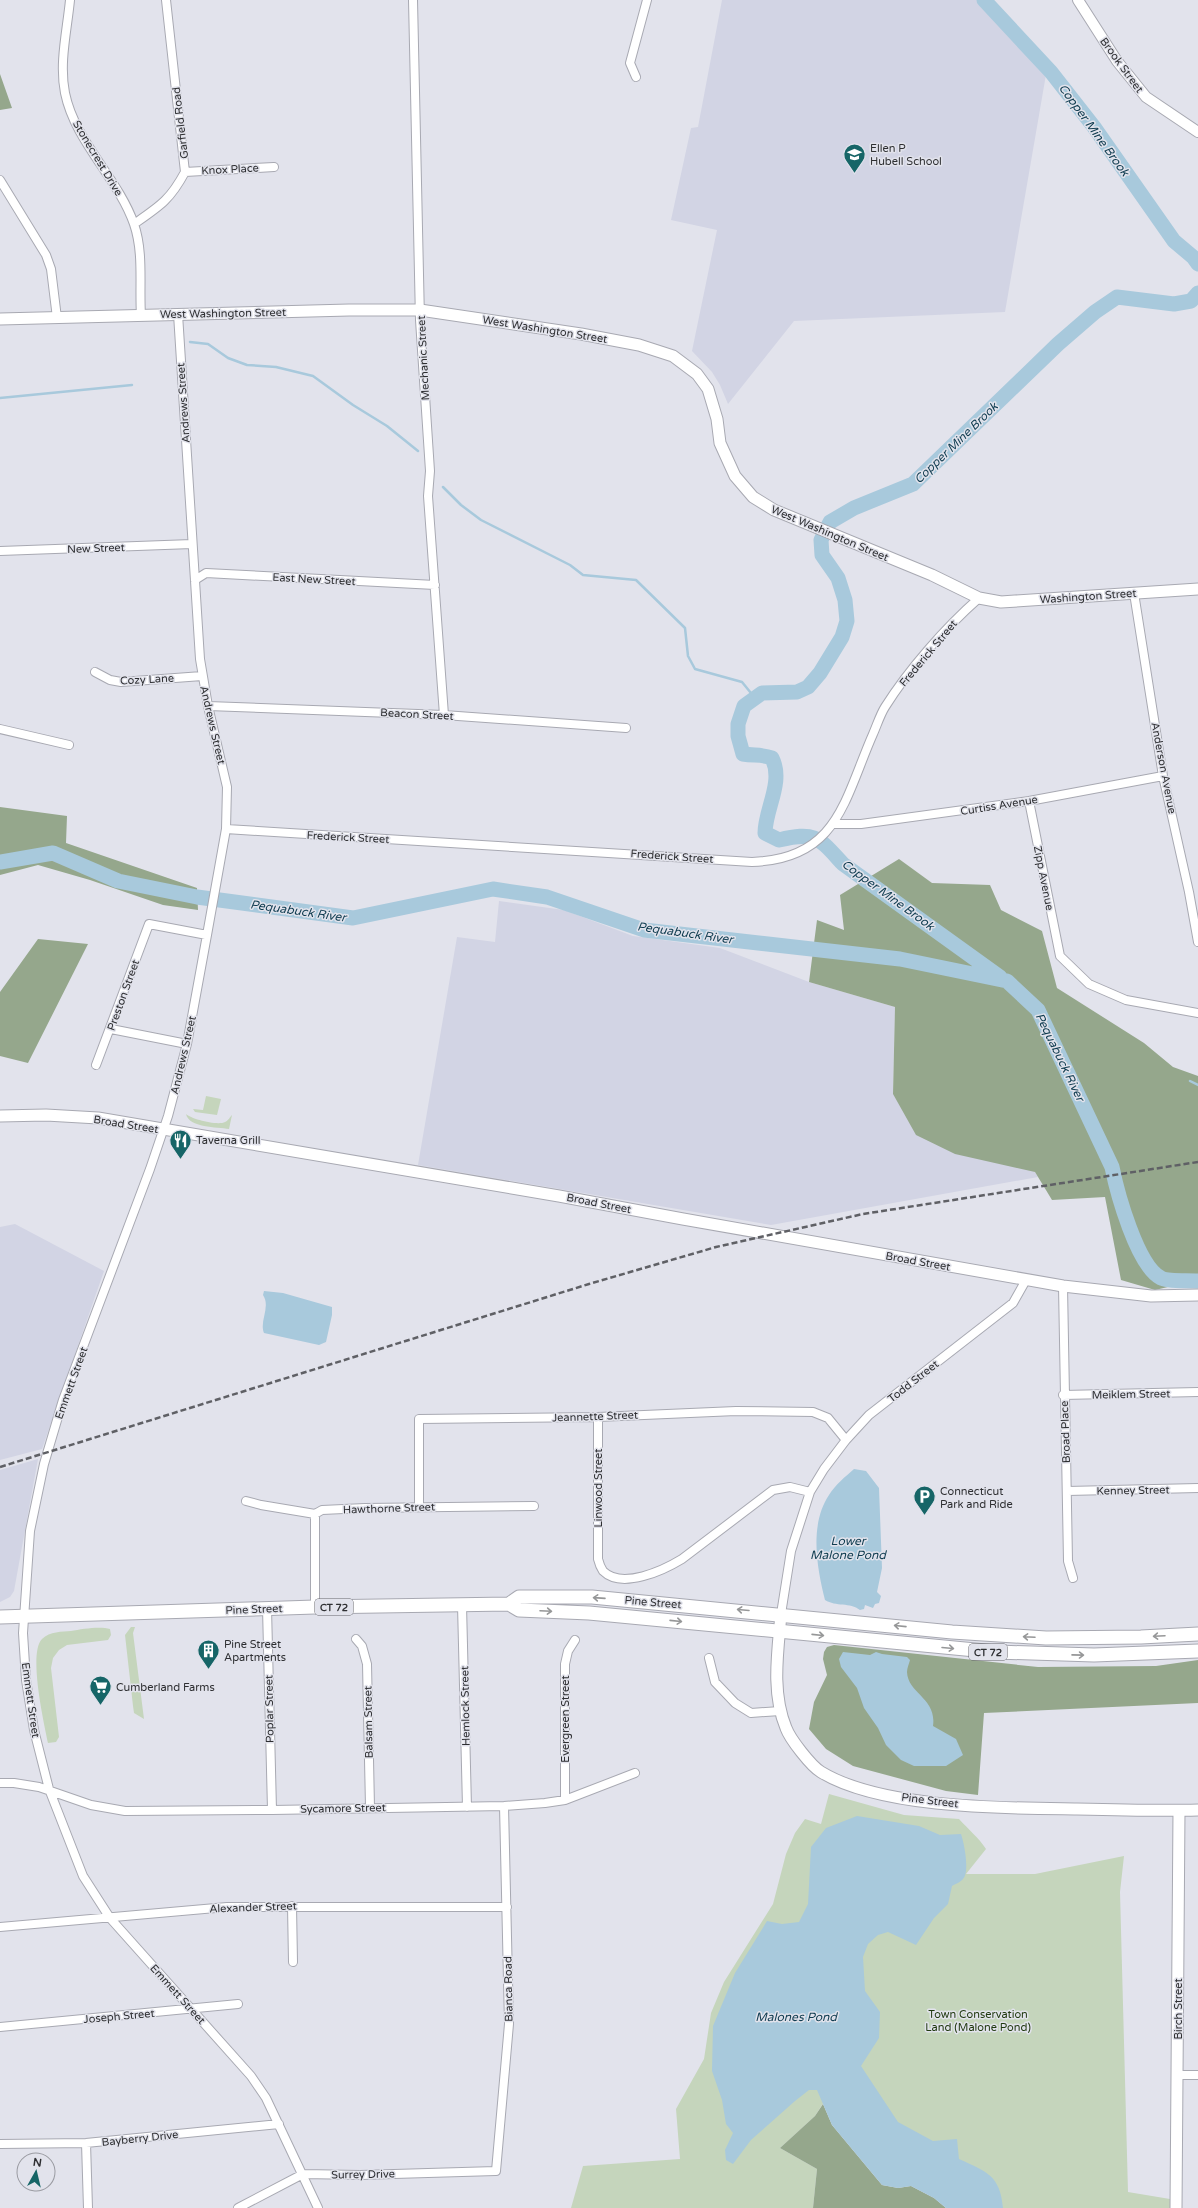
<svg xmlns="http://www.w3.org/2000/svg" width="1198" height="2208" font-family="'Varela Round',sans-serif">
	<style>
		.built { fill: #d2d4e4 }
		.green { fill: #c5d5bc }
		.forest { fill: #95a78c }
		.water { fill: #a8c9dc }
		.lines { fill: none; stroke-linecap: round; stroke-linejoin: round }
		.stream { stroke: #a8c9dc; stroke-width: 2.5 }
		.river { stroke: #a8c9dc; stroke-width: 15 }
		.minor-casing { stroke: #a8a9b2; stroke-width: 10 }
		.tertiary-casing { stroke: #a8a9b2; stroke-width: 12 }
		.secondary-casing { stroke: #a8a9b2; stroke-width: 13 }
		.trunk-casing { stroke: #a8a9b2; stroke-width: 15 }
		.minor { stroke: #fff; stroke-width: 8 }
		.tertiary { stroke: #fff; stroke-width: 10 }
		.secondary { stroke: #fff; stroke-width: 11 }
		.trunk { stroke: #fff; stroke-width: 13 }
		.rail { stroke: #5f6065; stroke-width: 2.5; stroke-dasharray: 6 3; stroke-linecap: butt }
		.oneway { stroke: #969798 }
		.labels { text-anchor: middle; stroke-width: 3; stroke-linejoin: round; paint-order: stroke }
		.shield { fill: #e2e3ec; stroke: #64656a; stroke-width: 1 }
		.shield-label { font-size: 10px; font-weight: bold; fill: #2e2f32 }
		.street-label { font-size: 11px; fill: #2e2f32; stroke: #e2e3ec }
		.poi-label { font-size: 11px; fill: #2e2f32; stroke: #e2e3ec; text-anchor: start }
		.park-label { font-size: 11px; fill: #213a10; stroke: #e2e3ec }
		.water-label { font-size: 12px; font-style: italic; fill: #0f3c50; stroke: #e2e3ec }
	</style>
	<rect width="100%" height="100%" fill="#e2e3ec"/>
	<path class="built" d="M722,0H989L1048,63L1005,312L794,321L728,404L720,385L712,372L692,351L717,230L671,220L691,128L698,127Z
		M499,901L564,910L633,936L720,948L809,982L895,1007L893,1094L1035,1172L1038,1177L771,1225L418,1165L457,937L495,942Z
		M15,1224L104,1271L42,1449L0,1460V1227Z
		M38,1459L14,1591L10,1597L0,1602V1470Z"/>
	<path class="green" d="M206,1096L221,1099L217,1115L195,1112L193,1109L203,1110Z
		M186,1114C191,1119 218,1126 225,1122C228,1121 230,1117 232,1115L229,1129C217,1127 189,1128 186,1114Z
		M131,1627H135L133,1633L144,1719L134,1713L133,1706L125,1635Z
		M110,1629L111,1635L108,1640L67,1645L59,1650L53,1658L51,1668L59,1737L56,1742L48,1743C44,1723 28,1653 42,1639C50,1631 62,1632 71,1631C82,1629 100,1626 110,1629Z
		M829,1794L904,1815L959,1819C968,1829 979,1838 986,1849L966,1874H1035L1124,1856L1120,1892L1128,2192L1170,2199V2208H949L831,2091L815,2116L780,2148L817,2169L813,2208H571L583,2166L680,2159L676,2109L704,2059L711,2013L724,1982L773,1904L786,1854L795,1833L805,1819L821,1824Z"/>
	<path class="forest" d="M0,74L12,108L0,110Z
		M0,807L67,816L66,843L197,888L198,910L163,905L90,880L38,865L0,875Z
		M899,859L932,883L990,885L1001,910L1042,931L1057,988L1144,1043L1173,1067L1198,1076V1280L1155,1290L1121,1280L1105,1197L1052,1200L1035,1172L955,1154L916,1135L893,1094L895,1007L809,982L817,920L844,930L840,895Z
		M38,939L88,944L28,1063L0,1056V992Z
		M834,1645L1038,1667L1156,1666L1198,1660V1703L984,1713L978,1795L946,1791L853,1766L826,1749L809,1729L814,1702L827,1675L823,1659L824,1652L827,1647Z
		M823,2104L832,2125L882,2185L898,2188L911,2186L934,2198L946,2208H813L817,2169L780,2148L815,2116Z"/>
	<path class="water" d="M264,1291L283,1293L332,1307V1315L326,1342L319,1345L264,1333C259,1321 271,1307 263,1295Z
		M854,1469L866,1471L879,1488L882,1568L877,1592L881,1596L879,1603L875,1604L873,1608L865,1605L864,1609L860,1610C850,1602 836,1607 825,1600C817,1568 809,1525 829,1495C836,1484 845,1477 854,1469Z
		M843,1652L870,1655L876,1652L882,1654L907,1657L910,1660C909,1664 907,1668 907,1672C908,1694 937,1698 933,1726L956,1739L963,1755L946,1766H914L901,1760L886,1745L878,1728L864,1708L857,1688L841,1667L839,1659Z
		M857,1816L919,1826L940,1835L961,1834C964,1843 970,1871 963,1879C961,1882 955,1884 952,1886L948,1904L934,1918L916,1945L888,1932L878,1935L868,1944L863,1957L865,1991L880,2012L879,2038L861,2066L898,2122L933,2141L957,2139L959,2159C987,2172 1000,2175 1003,2208H946L934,2198L911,2186L898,2188L882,2185L832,2125L817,2090H809L795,2101L751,2140L733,2164L726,2160L725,2150L733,2133L726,2124L722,2100L712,2071L713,2026L735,1973L767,1921L782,1924L799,1922L808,1904L811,1847L826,1828Z"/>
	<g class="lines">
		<path class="stream" d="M190,342L208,344L228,358L247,365L276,367L313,376L353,405L387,426L418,451
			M0,398L132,385
			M443,487L461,505L481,520L570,565L583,575L636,580L685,628L688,656L695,669L742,682L755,698
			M1190,1081L1198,1085"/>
		<path class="river" d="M984,0L1051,72L1094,127L1174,241L1193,257L1198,264
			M0,862L53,853L118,881L197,897L353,918L493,889L547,897L644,930L900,959L1007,981L1038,1010L1112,1167C1117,1192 1137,1266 1161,1278C1168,1282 1189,1280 1198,1281
			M1000,977L843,864C819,838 816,831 779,840L765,833C765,809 784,782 772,758C762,754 754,756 743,754L738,736V724L744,706L762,693L797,692L808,687L820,673L842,637L847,621L845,600L838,578L822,555L821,540L830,522L854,508L913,484L1058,344L1095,312L1117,297L1174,304L1191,301L1198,293"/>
		<defs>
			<path id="minor" d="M70,0C67,31 59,63 65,93C75,142 118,178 134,224C144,253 139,286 141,315
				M413,0L420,320L430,471L428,496L444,715
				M636,77L630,63L647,0
				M185,172L274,167
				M0,180L46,255L51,269L57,318
				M134,224C160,206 170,200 185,172L166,0
				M178,314L200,659L208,706L227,787L226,829L207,935L187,1044L168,1116L150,1169L63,1400L44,1464L30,1531L23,1633L26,1680L34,1730L49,1789L83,1876L110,1918L251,2076L266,2098L318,2208
				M0,551L192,544
				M195,580L206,573L435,585
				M1134,593L1163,776L1189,892L1198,942
				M95,672L110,680L121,682L202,676
				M208,706L444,715L626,728
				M0,729L69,745
				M1029,801L1060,956L1089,984L1126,1000L1198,1013
				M834,824H861L1029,801L1163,776
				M226,829L752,862C838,859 844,800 873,734C877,725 880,715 885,707C909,669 945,628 979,598
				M111,1029L187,1044
				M96,1065L149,924L207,935
				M1063,1286L1068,1561L1073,1578
				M1063,1395L1198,1392
				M598,1417V1559C599,1563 601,1568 603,1571C622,1590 664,1570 682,1559L773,1490L790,1487L810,1492
				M1067,1491L1198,1488
				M246,1501L261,1505L315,1514L322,1510L365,1508L534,1506
				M419,1506V1419L598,1417L736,1411L813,1412L828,1418L846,1440
				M315,1514V1607
				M462,1605L467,1807
				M267,1608L272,1810
				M781,1614L791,1551L810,1492L824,1469L846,1440L869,1415L1013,1303L1026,1280
				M356,1639L362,1646L367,1664L370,1807
				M709,1658L715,1682L735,1703L751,1713L780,1711
				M0,1783H14L39,1787L91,1805L125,1811L272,1810L504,1806L545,1803L565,1800L635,1773
				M565,1800V1664L568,1651L575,1640
				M292,1906L293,1962
				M0,1927L227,1907H507
				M0,2027L238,2004
				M1178,2075H1198
				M86,2143L88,2208
				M0,2144L86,2143L279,2124
				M238,2208L303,2174L360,2175L496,2171L509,2024L504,1806"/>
			<path id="tertiary" d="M1078,0L1117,61L1146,97L1198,132"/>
			<path id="secondary" d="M0,319L349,310H420L581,334L639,345L673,356L697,374L708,389L717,419L720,443L735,476L753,497L774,510L932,575L979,598L1001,602L1198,589
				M0,1116L46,1115L98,1118L559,1196L683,1219L1063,1286L1151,1296L1198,1295
				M781,1614C778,1651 771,1692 786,1728C790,1739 811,1766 821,1772C882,1809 1006,1808 1077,1809C1117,1810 1158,1811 1198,1810
				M1176,2208L1179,1811"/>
			<path id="trunk" d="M509,1604L519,1597H592L952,1632L1046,1638L1141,1637L1198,1634
				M0,1617L315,1607L509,1604L519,1610L589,1613L996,1652L1094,1655L1198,1651"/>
		</defs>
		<use href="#minor" class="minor-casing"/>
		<use href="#tertiary" class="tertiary-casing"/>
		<use href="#secondary" class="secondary-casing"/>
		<use href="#trunk" class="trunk-casing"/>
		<use href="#minor" class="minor"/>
		<use href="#tertiary" class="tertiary"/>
		<use href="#secondary" class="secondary"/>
		<use href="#trunk" class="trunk"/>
		<path class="rail" d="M0,1467L589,1284L716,1247L863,1214L1198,1162"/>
	</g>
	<defs><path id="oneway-shaft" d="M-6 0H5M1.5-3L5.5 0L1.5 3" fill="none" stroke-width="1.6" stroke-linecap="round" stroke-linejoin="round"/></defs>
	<g class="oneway">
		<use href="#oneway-shaft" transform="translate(599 1598) rotate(-176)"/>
		<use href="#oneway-shaft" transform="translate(743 1610) rotate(-175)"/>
		<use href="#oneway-shaft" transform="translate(546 1611) rotate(3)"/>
		<use href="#oneway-shaft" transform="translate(676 1621) rotate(6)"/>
		<use href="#oneway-shaft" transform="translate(900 1626) rotate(-174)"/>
		<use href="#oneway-shaft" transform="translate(818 1635) rotate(6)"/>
		<use href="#oneway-shaft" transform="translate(1159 1636) rotate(177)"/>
		<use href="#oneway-shaft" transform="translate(1029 1637) rotate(-177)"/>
		<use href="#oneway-shaft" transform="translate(948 1648) rotate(5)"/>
		<use href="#oneway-shaft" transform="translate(1078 1655) rotate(1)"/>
	</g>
	<defs>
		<symbol id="school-pin" viewBox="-11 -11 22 30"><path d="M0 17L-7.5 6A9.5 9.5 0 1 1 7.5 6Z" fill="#166567" stroke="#e2e3ec"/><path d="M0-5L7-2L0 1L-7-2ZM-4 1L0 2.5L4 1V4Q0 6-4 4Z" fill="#fff"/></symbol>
		<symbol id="restaurant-pin" viewBox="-11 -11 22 30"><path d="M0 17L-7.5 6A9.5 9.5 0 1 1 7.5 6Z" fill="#166567" stroke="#e2e3ec"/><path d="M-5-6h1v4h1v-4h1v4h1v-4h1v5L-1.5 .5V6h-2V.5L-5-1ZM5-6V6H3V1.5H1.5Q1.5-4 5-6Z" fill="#fff"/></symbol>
		<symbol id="parking-pin" viewBox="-11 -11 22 30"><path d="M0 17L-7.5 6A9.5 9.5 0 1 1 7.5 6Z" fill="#166567" stroke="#e2e3ec"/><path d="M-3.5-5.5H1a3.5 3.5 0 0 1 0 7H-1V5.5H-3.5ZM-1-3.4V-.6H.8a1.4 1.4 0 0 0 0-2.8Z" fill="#fff"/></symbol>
		<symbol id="building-pin" viewBox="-11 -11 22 30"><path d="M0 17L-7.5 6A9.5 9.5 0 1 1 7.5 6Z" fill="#166567" stroke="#e2e3ec"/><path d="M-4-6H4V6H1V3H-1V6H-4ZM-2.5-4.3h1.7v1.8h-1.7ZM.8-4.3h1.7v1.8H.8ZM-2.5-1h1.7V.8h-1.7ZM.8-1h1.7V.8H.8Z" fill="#fff"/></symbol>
		<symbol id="supermarket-pin" viewBox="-11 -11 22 30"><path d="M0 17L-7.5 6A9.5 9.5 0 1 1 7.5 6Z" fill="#166567" stroke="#e2e3ec"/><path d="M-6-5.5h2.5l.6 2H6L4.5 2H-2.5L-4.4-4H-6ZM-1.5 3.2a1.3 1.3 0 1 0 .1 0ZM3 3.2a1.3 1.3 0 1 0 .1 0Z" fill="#fff"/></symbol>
	</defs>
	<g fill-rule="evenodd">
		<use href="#school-pin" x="842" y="142" width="25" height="34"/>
		<use href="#restaurant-pin" x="168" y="1128" width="25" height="34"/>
		<use href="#parking-pin" x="912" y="1484" width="25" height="34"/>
		<use href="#building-pin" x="196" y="1638" width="25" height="34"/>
		<use href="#supermarket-pin" x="88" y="1674" width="25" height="34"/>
	</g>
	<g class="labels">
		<g class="shield">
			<rect x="315" y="1599" width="38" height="16" rx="3"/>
			<rect x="969" y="1644" width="38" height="16" rx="3"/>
		</g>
		<g class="shield-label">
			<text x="334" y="1611">CT 72</text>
			<text x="988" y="1656">CT 72</text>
		</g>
		<g class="street-label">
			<text transform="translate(1122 65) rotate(54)" y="4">Brook Street</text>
			<text transform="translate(180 123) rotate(-97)" y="4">Garfield Road</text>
			<text transform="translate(98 158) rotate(59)" y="4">Stonecrest Drive</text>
			<text transform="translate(230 169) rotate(-3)" y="4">Knox Place</text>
			<text transform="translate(223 313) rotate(-1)" y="4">West Washington Street</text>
			<text transform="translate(545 329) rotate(9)" y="4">West Washington Street</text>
			<text transform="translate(423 358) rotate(-93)" y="4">Mechanic Street</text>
			<text transform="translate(183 403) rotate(-94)" y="4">Andrews Street</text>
			<text transform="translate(830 533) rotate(23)" y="4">West Washington Street</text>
			<text transform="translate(96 548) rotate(-2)" y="4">New Street</text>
			<text transform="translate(314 579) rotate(3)" y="4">East New Street</text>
			<text transform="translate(1088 596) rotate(-4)" y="4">Washington Street</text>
			<text transform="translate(928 653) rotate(-50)" y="4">Frederick Street</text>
			<text transform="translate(147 679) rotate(-3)" y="4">Cozy Lane</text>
			<text transform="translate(417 714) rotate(3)" y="4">Beacon Street</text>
			<text transform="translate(213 725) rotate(77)" y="4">Andrews Street</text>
			<text transform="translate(1164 768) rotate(79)" y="4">Anderson Avenue</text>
			<text transform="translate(999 805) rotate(-9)" y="4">Curtiss Avenue</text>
			<text transform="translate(348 837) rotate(3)" y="4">Frederick Street</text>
			<text transform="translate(672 856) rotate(4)" y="4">Frederick Street</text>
			<text transform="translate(1044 878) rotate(79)" y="4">Zipp Avenue</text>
			<text transform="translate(123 995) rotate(-70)" y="4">Preston Street</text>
			<text transform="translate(183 1055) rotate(-77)" y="4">Andrews Street</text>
			<text transform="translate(126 1124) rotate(9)" y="4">Broad Street</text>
			<text transform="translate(599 1203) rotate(11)" y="4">Broad Street</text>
			<text transform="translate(918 1261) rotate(10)" y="4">Broad Street</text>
			<text transform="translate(913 1381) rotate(-38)" y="4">Todd Street</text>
			<text transform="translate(71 1383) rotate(-70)" y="4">Emmett Street</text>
			<text transform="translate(1131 1394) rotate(-1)" y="4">Meiklem Street</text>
			<text transform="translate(595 1416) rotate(-2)" y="4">Jeannette Street</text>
			<text transform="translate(1065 1432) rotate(-92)" y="4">Broad Place</text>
			<text transform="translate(598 1488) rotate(-90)" y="4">Linwood Street</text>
			<text transform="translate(1133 1490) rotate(-1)" y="4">Kenney Street</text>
			<text transform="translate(389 1508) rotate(-2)" y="4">Hawthorne Street</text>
			<text transform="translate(653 1602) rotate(5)" y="4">Pine Street</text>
			<text transform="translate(254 1609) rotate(-2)" y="4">Pine Street</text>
			<text transform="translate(31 1700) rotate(82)" y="4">Emmett Street</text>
			<text transform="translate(465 1706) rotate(-91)" y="4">Hemlock Street</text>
			<text transform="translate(269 1709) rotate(-91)" y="4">Poplar Street</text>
			<text transform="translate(565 1719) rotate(-90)" y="4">Evergreen Street</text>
			<text transform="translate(368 1722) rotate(-91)" y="4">Balsam Street</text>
			<text transform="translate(930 1800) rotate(7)" y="4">Pine Street</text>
			<text transform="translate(343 1808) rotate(-1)" y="4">Sycamore Street</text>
			<text transform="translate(253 1907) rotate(-2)" y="4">Alexander Street</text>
			<text transform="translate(508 1989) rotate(-91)" y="4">Bianca Road</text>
			<text transform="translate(178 1994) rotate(48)" y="4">Emmett Street</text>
			<text transform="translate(1178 2009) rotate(-90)" y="4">Birch Street</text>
			<text transform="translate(119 2016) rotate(-5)" y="4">Joseph Street</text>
			<text transform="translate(140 2138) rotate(-6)" y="4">Bayberry Drive</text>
			<text transform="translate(363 2174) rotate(-1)" y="4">Surrey Drive</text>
		</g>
		<g class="poi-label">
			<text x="870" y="152">Ellen P<tspan x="870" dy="13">Hubell School</tspan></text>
			<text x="196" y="1144">Taverna Grill</text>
			<text x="940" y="1495">Connecticut<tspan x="940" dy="13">Park and Ride</tspan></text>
			<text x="224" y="1648">Pine Street<tspan x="224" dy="13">Apartments</tspan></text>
			<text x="116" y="1691">Cumberland Farms</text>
		</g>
		<g class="park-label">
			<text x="978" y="2018">Town Conservation<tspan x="978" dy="13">Land (Malone Pond)</tspan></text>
		</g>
		<g class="water-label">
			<text transform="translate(1094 130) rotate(54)" y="4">Copper Mine Brook</text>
			<text transform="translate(956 443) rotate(-44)" y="4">Copper Mine Brook</text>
			<text transform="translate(888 895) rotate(36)" y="4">Copper Mine Brook</text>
			<text transform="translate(298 911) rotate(8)" y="4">Pequabuck River</text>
			<text transform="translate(685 933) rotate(8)" y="4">Pequabuck River</text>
			<text transform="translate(1060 1057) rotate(64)" y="4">Pequabuck River</text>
			<text x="848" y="1545">Lower<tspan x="848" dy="14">Malone Pond</tspan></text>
			<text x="796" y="2021">Malones Pond</text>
		</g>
	</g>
	<g transform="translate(36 2172) rotate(8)"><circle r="19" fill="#e2e3ec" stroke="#9a9ba2"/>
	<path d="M0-3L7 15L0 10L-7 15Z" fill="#166567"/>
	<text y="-6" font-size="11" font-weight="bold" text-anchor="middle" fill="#2e2f32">N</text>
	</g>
</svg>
